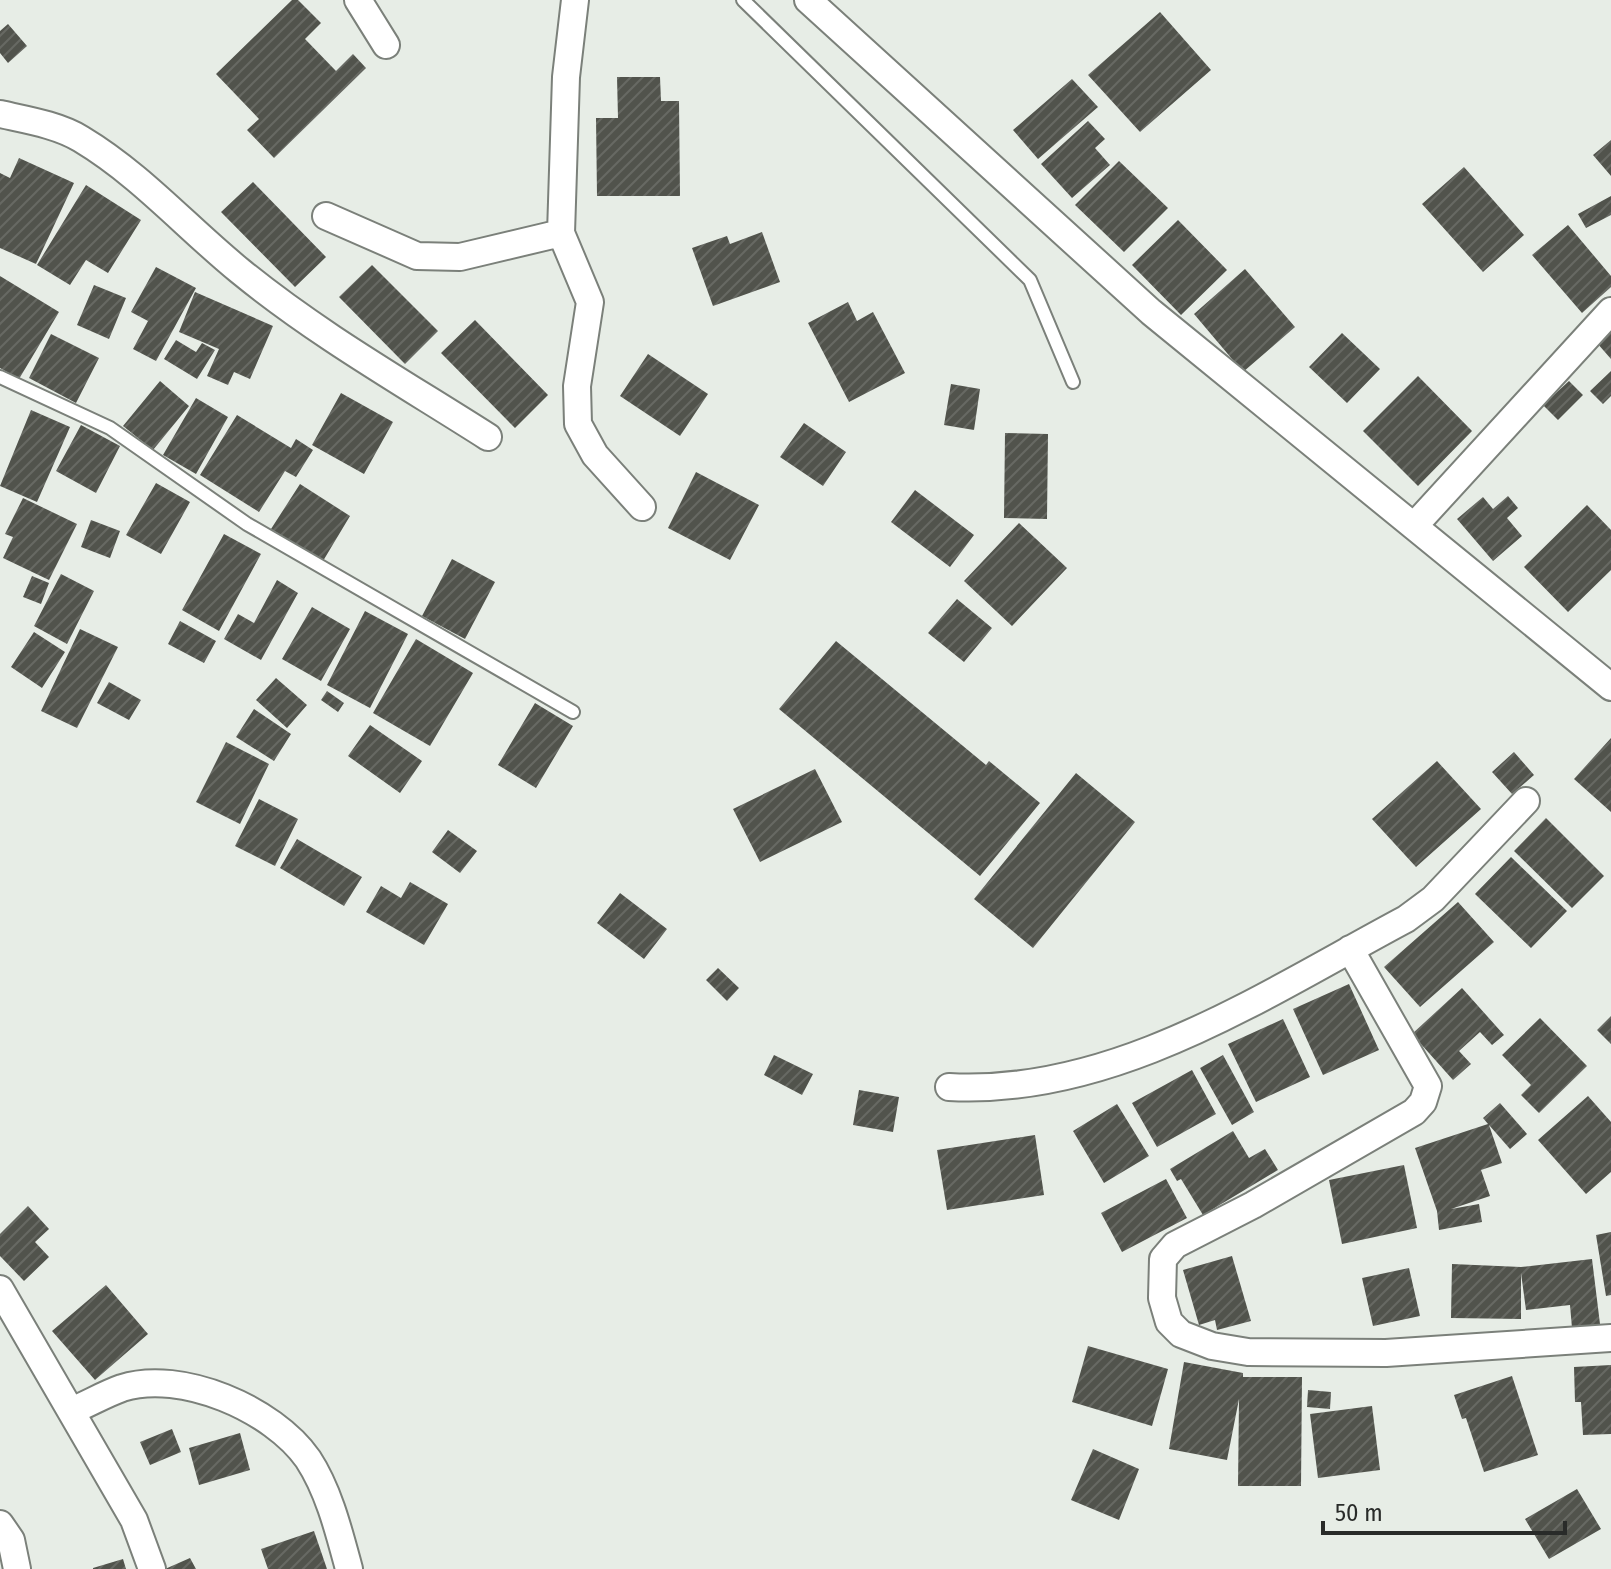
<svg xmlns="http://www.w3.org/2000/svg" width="1611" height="1569" font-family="'Fira Sans Condensed',sans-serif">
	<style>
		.building { fill: url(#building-hatch) }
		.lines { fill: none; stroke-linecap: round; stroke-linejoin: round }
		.service-casing { stroke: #7b807a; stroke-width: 16 }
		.minor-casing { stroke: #7b807a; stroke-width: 30 }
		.service { stroke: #fff; stroke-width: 12 }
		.minor { stroke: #fff; stroke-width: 26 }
	</style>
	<defs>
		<pattern id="building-hatch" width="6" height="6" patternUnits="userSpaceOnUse" patternTransform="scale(2)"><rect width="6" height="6" fill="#51534c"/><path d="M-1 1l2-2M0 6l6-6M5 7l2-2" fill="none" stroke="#676963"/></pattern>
	</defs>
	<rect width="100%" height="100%" fill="#e7ede6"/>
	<path class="building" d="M292,0H298L321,23L305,39L336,71L353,54L366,68L274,158L247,130L259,119L216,74Z
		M1160,12L1211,70L1140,132L1088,75Z
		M8,24L27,46L8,63L0,53V31Z
		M617,77H660L661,101H679L680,196H597L596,118H618Z
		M1072,79L1098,107L1038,159L1013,130Z
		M1088,121L1105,139L1095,148L1110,165L1072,198L1041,164Z
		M1611,140V176L1593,155Z
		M19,158L74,183L36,264L0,248V173L10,178Z
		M1119,161L1168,208L1124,252L1075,205Z
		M1464,167L1524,235L1483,272L1422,204Z
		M253,182L326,257L295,287L221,212Z
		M86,185L141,220L108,273L86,260L70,285L37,265Z
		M1611,196V215L1586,228L1578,214Z
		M1178,220L1227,270L1181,315L1132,265Z
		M1568,225L1611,276V287L1582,313L1532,255Z
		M762,232L780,282L713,306L692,248L727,236L730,244Z
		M372,265L438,331L405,364L339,297Z
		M156,267L196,288L156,361L133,349L148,321L131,312Z
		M1245,269L1295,327L1243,372L1194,314Z
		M0,276L59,312L19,379L0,368Z
		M94,285L126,298L109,339L77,325Z
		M195,292L273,326L250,379L234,372L228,385L207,376L219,349L179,332Z
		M848,302L857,321L873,312L905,373L849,402L808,323Z
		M475,320L548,395L515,428L441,353Z
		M1611,331V359L1597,343Z
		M1342,333L1380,369L1347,403L1309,367Z
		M51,334L99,358L76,403L29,378Z
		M176,340L196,352L202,343L215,350L197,379L164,359Z
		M648,354L708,394L680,436L620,396Z
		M1611,371V396L1603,404L1590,391Z
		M1418,376L1472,431L1418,486L1363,431Z
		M160,381L189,406L153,450L123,426Z
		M1569,381L1583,395L1558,420L1543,405Z
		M951,384L980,389L974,430L944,425Z
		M341,393L393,422L364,474L312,445Z
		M196,398L228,417L196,474L163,455Z
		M31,410L70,427L37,502L0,486Z
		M237,415L291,448L296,439L313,450L296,477L285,471L259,512L200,475Z
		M804,423L846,452L823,486L780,457Z
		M81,425L120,446L96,493L56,471Z
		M1005,433L1048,434L1047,519L1004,518Z
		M696,472L759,505L730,560L668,528Z
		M156,483L190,502L161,554L126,535Z
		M300,484L350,516L323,561L271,529Z
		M915,490L974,535L950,567L891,522Z
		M1508,496L1518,508L1507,518L1522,536L1493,561L1457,519L1483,497L1493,509Z
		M23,498L77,524L49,580L3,558L13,537L5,534Z
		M1587,505L1611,530V570L1568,612L1524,567Z
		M91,520L120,531L110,558L81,547Z
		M1019,523L1067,568L1012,626L964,581Z
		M224,534L261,554L219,631L182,610Z
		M452,559L495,582L465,639L422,616Z
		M61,574L94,591L67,644L34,626Z
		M32,576L49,583L41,604L23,597Z
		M277,580L298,593L261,660L224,639L238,614L254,623Z
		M957,599L992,628L964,662L928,633Z
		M312,607L350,629L321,681L282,659Z
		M365,611L408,634L370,708L327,685Z
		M180,621L216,641L204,663L168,644Z
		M80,629L118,647L77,728L41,711Z
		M34,632L65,652L42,688L11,667Z
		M416,639L473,673L430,746L373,713Z
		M836,641L986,765L989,761L1040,803L980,876L779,709Z
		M276,678L307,705L287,728L256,700Z
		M109,682L141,700L129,720L97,703Z
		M327,691L344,703L338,712L321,700Z
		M535,703L573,726L536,788L498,765Z
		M254,709L291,734L274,761L236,737Z
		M370,725L422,761L400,793L348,756Z
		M1611,738V812L1574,779Z
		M226,742L269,764L240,824L196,802Z
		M1514,752L1534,775L1512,794L1492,772Z
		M1437,761L1481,809L1416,867L1372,819Z
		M815,769L842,822L760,862L733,809Z
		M1076,773L1135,822L1033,948L974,899Z
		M259,799L298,819L275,866L235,846Z
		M1546,818L1604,876L1572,908L1514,851Z
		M448,830L477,851L460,873L432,852Z
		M297,839L362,877L344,906L280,868Z
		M1511,857L1567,911L1531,948L1475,894Z
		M410,882L448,904L424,945L366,912L381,886L401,898Z
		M620,893L667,929L644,959L597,923Z
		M1458,902L1494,942L1420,1007L1384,967Z
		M718,968L739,988L727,1001L706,980Z
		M1349,984L1379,1050L1323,1075L1293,1009Z
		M1462,988L1504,1035L1492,1045L1480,1032L1459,1051L1471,1064L1453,1080L1412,1034Z
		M1611,1016V1044L1597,1030Z
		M1540,1018L1587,1066L1539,1113L1521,1095L1531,1085L1502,1055Z
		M1283,1019L1310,1077L1256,1102L1228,1044Z
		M774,1055L813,1074L802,1095L764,1075Z
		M1223,1055L1254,1112L1232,1125L1200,1068Z
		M1192,1070L1216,1114L1157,1147L1132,1103Z
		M859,1090L899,1097L893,1132L853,1125Z
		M1588,1096L1611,1122V1172L1586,1194L1538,1140Z
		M1500,1103L1527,1134L1510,1149L1489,1125L1502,1163L1481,1170L1490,1196L1451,1209L1479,1204L1482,1222L1439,1230L1437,1211L1415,1148L1488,1124L1483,1118Z
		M1117,1104L1149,1156L1104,1183L1073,1131Z
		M1233,1131L1249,1158L1265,1149L1278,1170L1203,1215L1181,1179L1177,1181L1170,1169Z
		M1035,1135L1044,1195L947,1210L937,1150Z
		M1404,1165L1417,1228L1342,1244L1329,1180Z
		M1166,1179L1187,1218L1122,1252L1101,1213Z
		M28,1206L49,1229L35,1242L49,1257L24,1281L0,1256V1234Z
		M1611,1232V1295L1606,1296L1596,1235Z
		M1232,1256L1251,1321L1217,1330L1215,1320L1199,1325L1183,1270Z
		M1592,1259L1600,1324L1572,1328L1570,1305L1526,1310L1521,1273V1319L1451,1318L1452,1264L1521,1267Z
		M1409,1268L1420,1316L1373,1326L1362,1278Z
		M106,1285L148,1334L95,1380L52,1331Z
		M1088,1346L1168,1369L1152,1426L1072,1402Z
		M1184,1362L1243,1373V1377H1302L1301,1486H1238L1239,1399L1227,1460L1169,1449Z
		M1611,1365V1434L1583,1435L1581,1402H1575L1574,1367Z
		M1512,1376L1538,1455L1484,1472L1466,1418L1462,1419L1454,1395Z
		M1308,1390L1331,1392L1330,1409L1307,1407Z
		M1372,1406L1380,1470L1318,1478L1310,1414Z
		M172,1429L181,1452L150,1465L140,1442Z
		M240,1433L250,1470L199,1485L189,1448Z
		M1093,1449L1139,1469L1119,1520L1071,1500Z
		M1577,1489L1601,1529L1549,1559L1525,1519Z
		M314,1531L327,1569H268L261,1549Z
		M190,1558L196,1569H165Z
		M123,1559L126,1569H93V1568Z"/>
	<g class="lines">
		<defs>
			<path id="service" d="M743,0L1030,280L1073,382
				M0,377L110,428L247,524L573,712"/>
			<path id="minor" d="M358,0L386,45
				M808,0L1151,312L1611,687
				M0,114C27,120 58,125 81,139C141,175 187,228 240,271C317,334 405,384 488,437
				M326,216L417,256L460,257L561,233L566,77L575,0
				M561,233L590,302L577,386L578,424L595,455L642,507
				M1414,526L1611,311
				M1350,949L1428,1086L1423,1102L1414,1112L1253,1205L1175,1245L1163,1259L1162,1298L1169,1322L1181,1334L1212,1346L1248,1352L1386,1353L1611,1338
				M949,1087C1115,1096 1265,994 1406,919L1433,899L1526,801
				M0,1289L134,1520L152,1569
				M71,1411C88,1404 105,1394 122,1388C181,1369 273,1409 308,1459C329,1491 339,1532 349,1569
				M0,1524L11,1540L17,1569"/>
		</defs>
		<use href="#service" class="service-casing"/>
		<use href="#minor" class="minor-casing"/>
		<use href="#service" class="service"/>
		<use href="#minor" class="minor"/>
	</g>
	<path d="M1323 1521v12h242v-12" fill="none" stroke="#292b29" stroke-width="4"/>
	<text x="1335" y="1521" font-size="24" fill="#292b29" stroke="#e7ede6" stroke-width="6" paint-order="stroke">50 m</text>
</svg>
